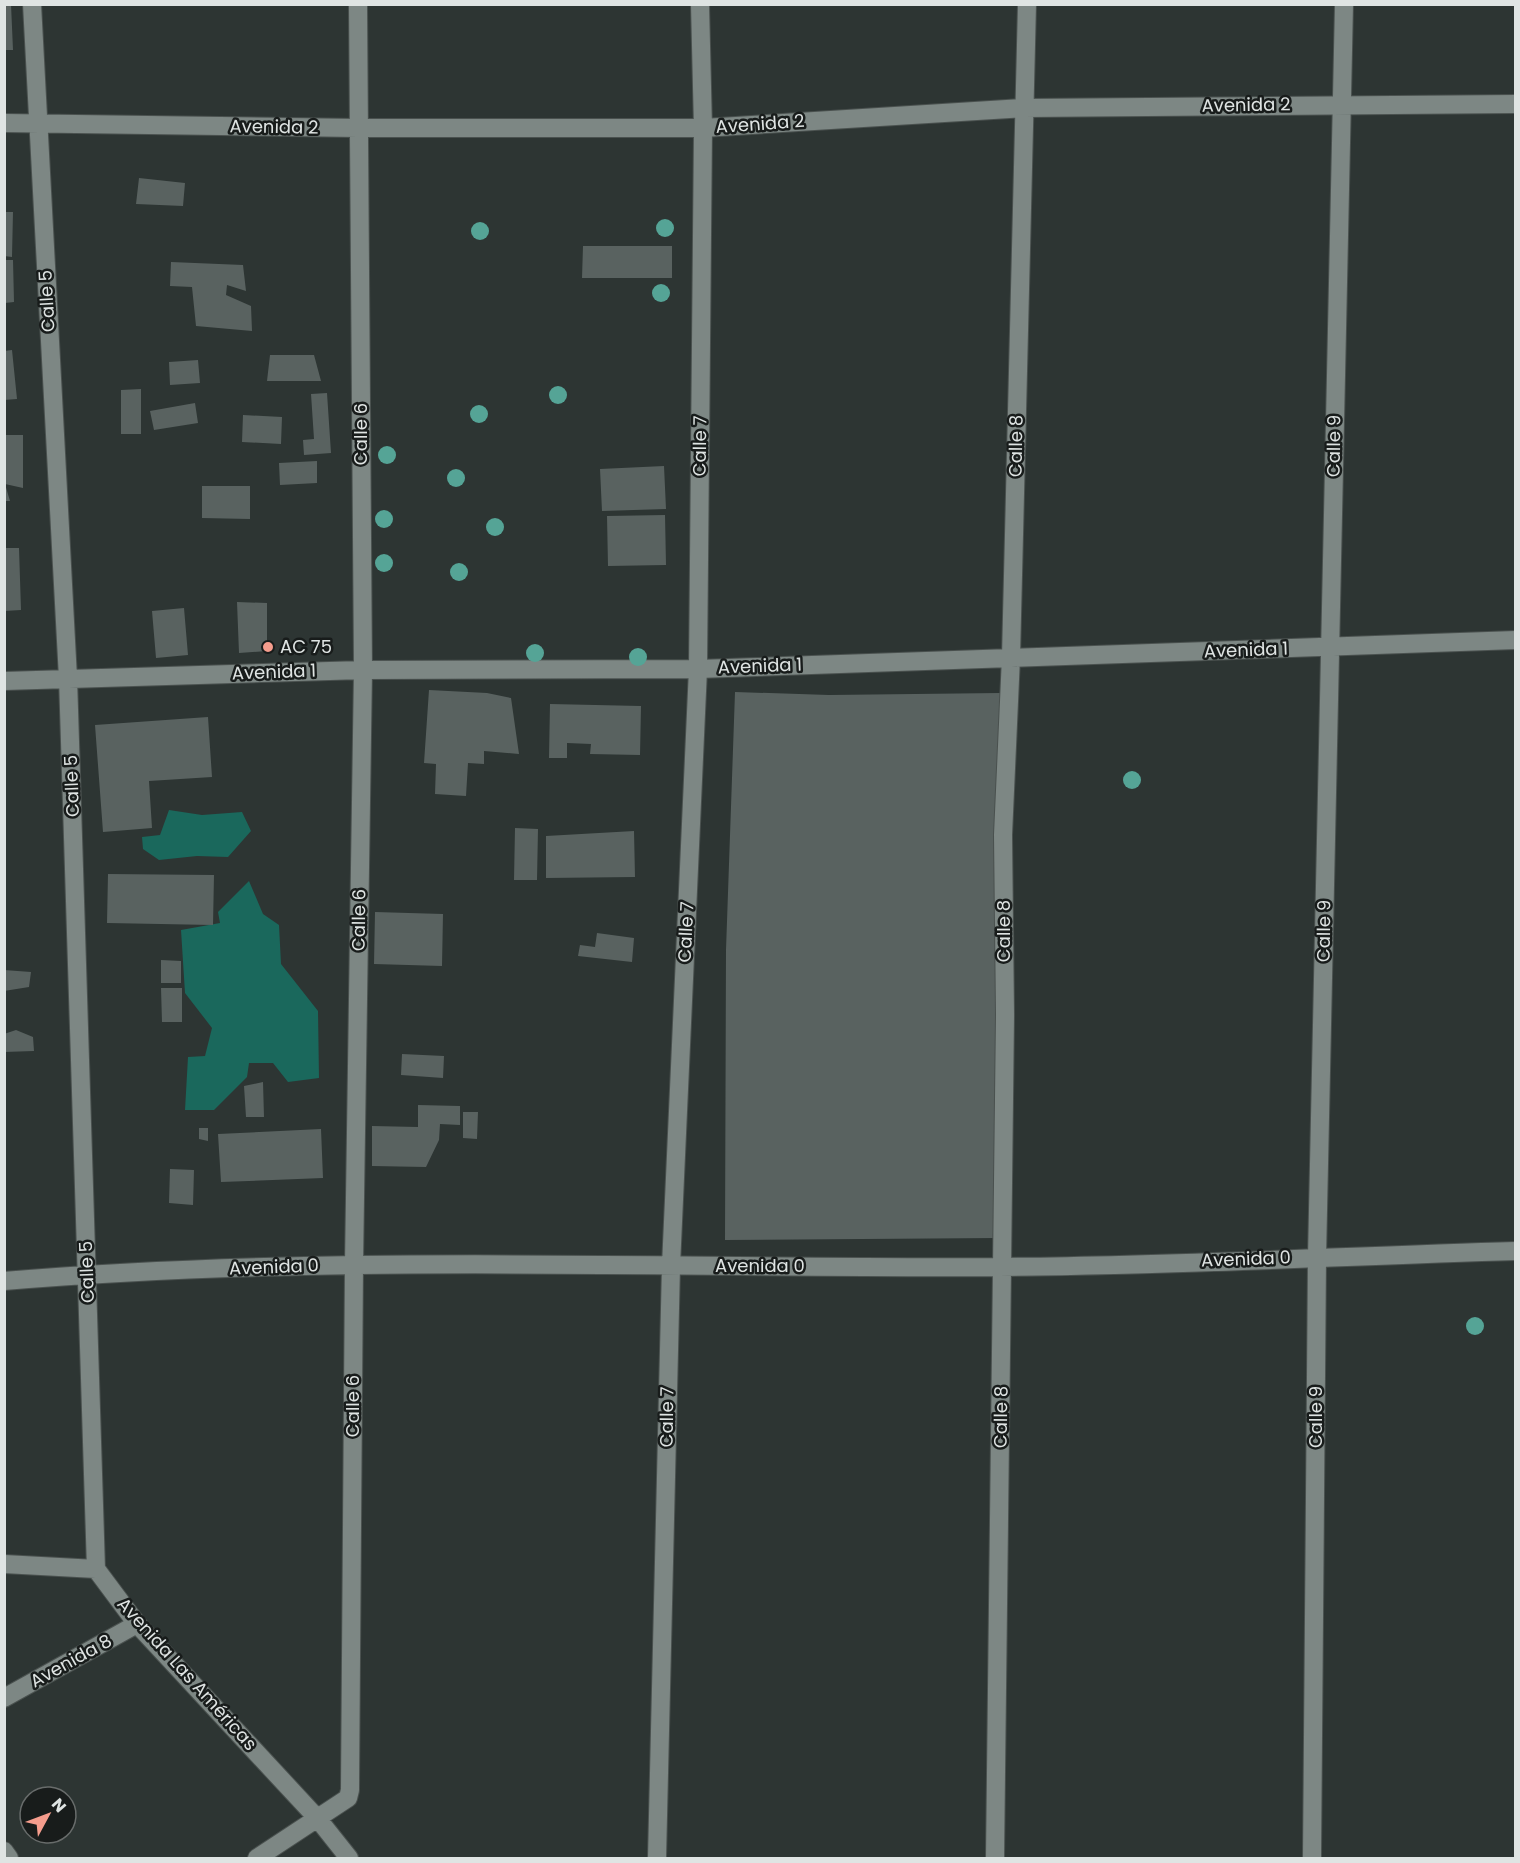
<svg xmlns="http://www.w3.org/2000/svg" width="1520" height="1863" font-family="Poppins,sans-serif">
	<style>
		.forest { fill: #1a685c }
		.building { fill: #596260 }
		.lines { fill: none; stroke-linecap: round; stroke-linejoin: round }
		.minor-casing { stroke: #4a514f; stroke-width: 20 }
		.minor { stroke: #7d8784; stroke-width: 18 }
		.tree { fill: #55a496 }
		.poi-dot { fill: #f59d8d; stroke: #181c1b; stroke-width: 2 }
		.labels { text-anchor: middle; stroke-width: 5; stroke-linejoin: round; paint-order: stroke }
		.street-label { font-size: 18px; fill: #dfe4e3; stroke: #181c1b }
		.poi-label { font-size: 18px; fill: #dfe4e3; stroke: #181c1b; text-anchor: start }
	</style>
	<rect width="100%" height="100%" fill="#2d3533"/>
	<path class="forest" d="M169,810L202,815L242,812L251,831L228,857L197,856L159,860L143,849L142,837L160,835Z
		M249,881L263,914L279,925L281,964L318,1011L319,1078L288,1082L273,1063H249L247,1077L214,1110H185L188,1057L205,1056L212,1028L185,993L181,930L220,923L218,912Z"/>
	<path class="building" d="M4,4H11L13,50H4Z
		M139,178L185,183L183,206L136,204Z
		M4,212H13L12,257L4,256Z
		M583,246H672V278H582Z
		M5,260H13L14,302L5,303Z
		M171,262L243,265L246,291L227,285L226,295L251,306L252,331L196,326L192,287L170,286Z
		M12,350L17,399L4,400V351Z
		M270,355H314L321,381H267Z
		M198,360L200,383L170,385L169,362Z
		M141,389V434H121V390Z
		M327,393L331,453L304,455L303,440L314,439L311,394Z
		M195,403L198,423L154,430L150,411Z
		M243,415L282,417L281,444L242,442Z
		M4,435H23V488L5,484L10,501H4Z
		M317,461V483L280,485L279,463Z
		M664,466L666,509L602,511L600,469Z
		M202,486H250V519L202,518Z
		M665,515L666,565L608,566L607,516Z
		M4,548H19L21,610L4,611Z
		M237,602L267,603V651L239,653Z
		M184,608L188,655L156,658L152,611Z
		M429,690L487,693L511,698L519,754L484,751V764L468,763L466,796L435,794L436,764L424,763Z
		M735,692L829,695L1000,693L998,1238L725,1240L726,950Z
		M550,704L641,706L640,755L590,754L591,744L567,743V758H549Z
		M208,717L212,777L149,781L152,828L103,832L95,725Z
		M515,828L538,829L537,880H514Z
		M634,831L635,877L546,878V836Z
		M108,874L214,875L213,925L107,923Z
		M375,912L443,914L442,966L374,964Z
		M597,933L634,938L632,962L578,956L580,945L595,947Z
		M161,960L181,961V983H161Z
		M4,970L31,972L29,987L4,991Z
		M161,988H182V1022H162Z
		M16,1030L33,1037L34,1051L4,1052V1034Z
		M402,1054L444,1056L443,1078L401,1075Z
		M263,1082L264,1117H246L244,1086Z
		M418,1105L460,1106V1125L440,1124L439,1140L426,1167L372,1166V1126L418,1127Z
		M463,1112H478L477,1139L463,1138Z
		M199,1128H208V1141L199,1139Z
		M321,1129L323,1178L221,1182L218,1134Z
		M170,1169L194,1170L193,1205L169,1203Z"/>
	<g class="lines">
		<defs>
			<path id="minor" d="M32,4L68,678L96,1569
				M4,123L358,128H703L1024,108L1516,104
				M4,681L363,670L698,669L1516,640
				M4,1281C335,1253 668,1269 999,1267C1171,1266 1344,1256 1516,1251
				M4,1564L96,1569
				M96,1569L137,1624L318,1819L349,1858
				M4,1698L137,1624
				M4,1851L9,1858
				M257,1858L348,1798L350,1790L354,1264L363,670L358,4
				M657,1858L671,1266L698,669L703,128L700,4
				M995,1858L1005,1015L1003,835L1011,657L1027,4
				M1312,1858L1317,1257L1344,4"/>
		</defs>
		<use href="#minor" class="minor-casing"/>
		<use href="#minor" class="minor"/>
	</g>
	<g class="tree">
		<circle cx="665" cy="228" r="9"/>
		<circle cx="480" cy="231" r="9"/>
		<circle cx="661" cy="293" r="9"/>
		<circle cx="558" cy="395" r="9"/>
		<circle cx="479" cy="414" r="9"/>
		<circle cx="387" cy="455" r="9"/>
		<circle cx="456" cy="478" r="9"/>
		<circle cx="384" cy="519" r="9"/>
		<circle cx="495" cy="527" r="9"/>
		<circle cx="384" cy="563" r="9"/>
		<circle cx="459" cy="572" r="9"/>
		<circle cx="535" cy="653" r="9"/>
		<circle cx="638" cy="657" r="9"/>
		<circle cx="1132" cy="780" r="9"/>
		<circle cx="1475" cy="1326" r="9"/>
	</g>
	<circle class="poi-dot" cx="268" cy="647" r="6"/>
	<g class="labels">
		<g class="street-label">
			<text transform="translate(1246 105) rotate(-1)" y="6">Avenida 2</text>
			<text transform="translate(760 124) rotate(-4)" y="6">Avenida 2</text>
			<text transform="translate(274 127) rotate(1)" y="6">Avenida 2</text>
			<text transform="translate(47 301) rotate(-93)" y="6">Calle 5</text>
			<text transform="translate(361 434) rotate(-90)" y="6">Calle 6</text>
			<text transform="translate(700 446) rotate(-89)" y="6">Calle 7</text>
			<text transform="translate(1016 446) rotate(-89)" y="6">Calle 8</text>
			<text transform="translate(1334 446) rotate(-89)" y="6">Calle 9</text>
			<text transform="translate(1246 650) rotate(-2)" y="6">Avenida 1</text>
			<text transform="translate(760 666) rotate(-2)" y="6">Avenida 1</text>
			<text transform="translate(274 672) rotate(-2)" y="6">Avenida 1</text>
			<text transform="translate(72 786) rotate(-92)" y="6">Calle 5</text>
			<text transform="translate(359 920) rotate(-89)" y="6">Calle 6</text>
			<text transform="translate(1004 931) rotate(-90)" y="6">Calle 8</text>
			<text transform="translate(1324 931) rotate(-89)" y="6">Calle 9</text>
			<text transform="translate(686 932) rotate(-87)" y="6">Calle 7</text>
			<text transform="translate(1246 1259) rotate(-2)" y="6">Avenida 0</text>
			<text x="760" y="1272">Avenida 0</text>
			<text transform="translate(274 1267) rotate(-2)" y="6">Avenida 0</text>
			<text transform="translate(87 1272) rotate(-92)" y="6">Calle 5</text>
			<text transform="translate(353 1406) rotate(-90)" y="6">Calle 6</text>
			<text transform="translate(667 1417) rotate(-89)" y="6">Calle 7</text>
			<text transform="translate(1001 1417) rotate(-89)" y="6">Calle 8</text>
			<text transform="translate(1316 1417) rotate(-90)" y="6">Calle 9</text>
			<text transform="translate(71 1661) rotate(-29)" y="6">Avenida 8</text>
			<text transform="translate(187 1674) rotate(48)" y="6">Avenida Las Américas</text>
		</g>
		<g class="poi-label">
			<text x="280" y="653">AC 75</text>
		</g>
	</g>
	<rect width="1520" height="1863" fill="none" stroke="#dfe4e3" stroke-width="12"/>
	<g transform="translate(48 1815) rotate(49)"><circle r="28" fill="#181c1b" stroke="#686c6b" stroke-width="1.5"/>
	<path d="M0-4.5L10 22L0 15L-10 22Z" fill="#f59d8d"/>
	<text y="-9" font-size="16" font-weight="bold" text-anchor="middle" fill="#dfe4e3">N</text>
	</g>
</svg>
